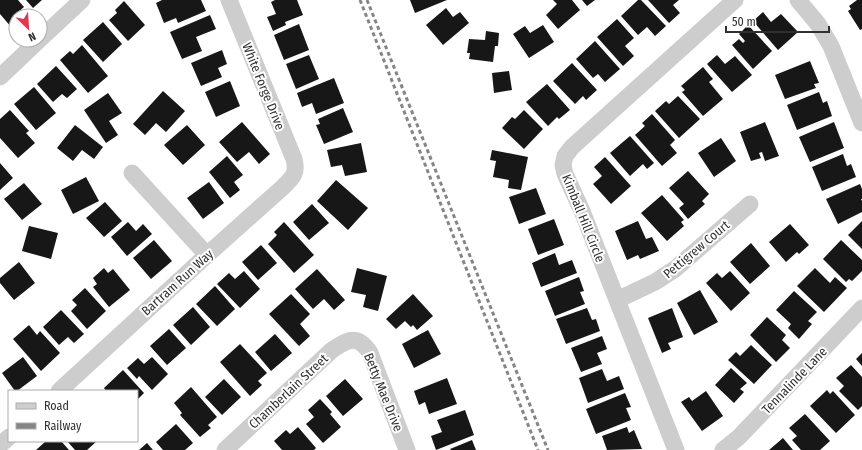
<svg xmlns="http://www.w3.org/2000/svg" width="862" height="450" font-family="'Fira Sans Condensed',sans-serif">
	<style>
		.building { fill: #171717 }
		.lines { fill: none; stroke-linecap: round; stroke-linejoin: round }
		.minor { stroke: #cdcdcd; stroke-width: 17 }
		.rail { stroke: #858585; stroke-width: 3; stroke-dasharray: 4 3; stroke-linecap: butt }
		.labels { text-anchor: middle; stroke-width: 4; stroke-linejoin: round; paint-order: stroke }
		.street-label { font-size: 13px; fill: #303030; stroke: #fff }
	</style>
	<rect width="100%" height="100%" fill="#fff"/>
	<path class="building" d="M0,0H18L24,7L17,13L19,16H16V25L12,28L0,14Z
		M26,0H42L33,8Z
		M162,0H201L206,11L178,23L176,18L164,23L156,3Z
		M275,0H297L303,15L285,22L286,25L273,31L267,17L276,14L271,2Z
		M410,0H447L415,13Z
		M553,0H572L580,10L558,29L546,15L557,4Z
		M582,0H595L587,6Z
		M638,0H641L666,26L655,36L647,27L638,35L621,16Z
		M648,0H679L673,5L680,13L669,23Z
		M857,0H862V29L860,30L848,11L851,9L849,6Z
		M124,1L145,25L128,41L109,20L117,13L115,10Z
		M446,8L453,17L460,12L469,23L443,45L426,25Z
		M763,12L771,22L781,14L798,32L778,50L753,21Z
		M210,15L216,29L196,37L202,51L182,59L170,32Z
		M617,19L634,38L625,46L634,56L623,66L597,37Z
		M103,22L122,44L103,62L83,40Z
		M299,24L309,50L284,60L274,35Z
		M543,25L554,42L529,58L513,34L525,26L530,33Z
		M748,25L772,51L753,69L732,45L739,39L743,43L745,41L739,34Z
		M486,31L499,33L498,46H495L493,62L469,59L470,53H467L469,39L485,40Z
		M595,41L620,69L605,82L598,74L593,78L576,59Z
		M82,45L108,76L88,93L60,60L70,51L73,54Z
		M222,50L227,64L218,68L222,77L201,86L191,63Z
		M309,55L319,79L296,89L286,64Z
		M717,55L725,64L735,56L752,75L732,92L707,64Z
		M810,61L819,83L814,84L816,88L785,99L775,75Z
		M572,63L597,90L586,100L583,96L575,104L553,81Z
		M56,66L77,89L67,98L62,94L53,102L37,84Z
		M703,67L713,79L709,82L723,99L703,116L682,92L685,90L681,86Z
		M509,71L512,90L494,93L492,73Z
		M334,78L344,103L316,114L312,103L302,107L297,93Z
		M230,81L240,106L216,117L205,92Z
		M547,84L570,110L559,119L557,117L548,126L526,102Z
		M34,87L56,113L36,130L14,104Z
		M163,91L185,111L166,132L156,123L145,135L133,124Z
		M819,92L823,103L827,101L832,116L797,130L787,105Z
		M108,93L122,113L109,121L118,135L106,143L84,110Z
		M678,96L700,119L679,138L655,111L666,101L669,104Z
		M343,108L353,132L324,144L316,125L320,124L318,119Z
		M10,110L29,131L26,133L35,143L18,158L0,138V119Z
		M524,110L543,129L524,149L502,128L512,117L515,119Z
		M652,114L675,140L670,145L677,153L662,166L635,135L645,126L642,123Z
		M242,122L270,154L259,164L249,152L237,162L219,142Z
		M765,122L779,156L765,161L762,152L759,153L761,158L751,161L740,132Z
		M834,122L844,148L810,162L799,137Z
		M75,125L103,147L94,159L82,150L73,161L57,148Z
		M187,125L205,145L183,165L164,145Z
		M630,136L654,163L647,169L643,164L630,176L610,153Z
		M721,138L736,161L714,177L698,153Z
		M361,143L367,172L345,176L342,165L331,167L327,150Z
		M492,150L528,157L521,190L508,188L509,180L493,177L496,161L490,160Z
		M843,154L847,166L851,164L856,177L822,191L812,167Z
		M227,156L243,175L234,182L240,190L230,198L209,172Z
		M605,157L631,186L611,204L593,184L602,176L594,167Z
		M0,163L13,178L0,190Z
		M688,171L709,194L702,201L705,204L688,219L679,208L684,204L669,188Z
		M86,177L99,201L73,214L61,190Z
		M336,180L368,208L348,230L317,201Z
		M209,182L224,203L203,219L187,198Z
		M24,183L42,204L22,220L4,199Z
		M860,184L862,189V199H861L862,201V212L838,224L826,199Z
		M536,188L546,214L519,224L509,197Z
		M662,195L684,220L681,222L684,226L667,241L641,213Z
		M105,202L122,221L104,237L86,218Z
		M312,204L329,223L309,240L293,222Z
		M554,219L564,245L538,255L528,229Z
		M638,221L646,239L652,237L659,251L640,259L638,255L627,260L615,231Z
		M862,221V249L848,235Z
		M128,222L136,231L143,224L152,234L127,256L111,237Z
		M284,222L314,255L294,273L268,244L277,235L274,232Z
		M790,224L809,245L799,254L797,252L786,262L769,242Z
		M29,226L58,233L51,259L22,251Z
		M154,240L172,261L151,279L133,258Z
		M841,240L862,260V271L852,281L849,279L846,282L823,259Z
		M751,243L770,266L750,284L730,262Z
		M261,245L277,263L258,280L242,262Z
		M555,253L559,265L572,260L577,273L541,287L532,263Z
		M19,262L35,283L14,300L0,283V278Z
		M104,268L108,273L113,269L130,290L109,307L93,287L97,284L93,278Z
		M357,268L387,276L378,311L363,307L366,295L351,292Z
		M815,268L830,283L835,277L847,288L824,312L797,286Z
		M317,269L345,300L334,310L324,299L313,309L295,289Z
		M244,271L260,289L240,308L217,284L229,273L235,279Z
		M730,271L750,293L731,311L706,283L717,273L722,278Z
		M579,277L584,291L580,292L585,304L555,316L545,291Z
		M215,286L235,309L217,326L196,304Z
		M85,288L106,311L87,329L71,311L77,305L72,300Z
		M700,290L718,322L694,335L677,303Z
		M794,291L817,312L808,321L812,324L799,339L788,328L791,324L776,310Z
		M291,294L310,314L300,324L310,336L299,346L269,314Z
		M413,294L433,316L417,330L413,325L411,327L405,321L396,329L386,319Z
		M193,307L210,327L191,345L173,325Z
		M587,308L592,320L596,319L600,331L566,344L556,319Z
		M672,308L683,337L668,343L671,349L662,353L648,318Z
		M61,310L84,334L74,343L68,337L59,345L43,327Z
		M767,317L786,335L782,340L790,348L776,362L750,335Z
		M29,325L37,335L40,331L60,353L41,371L13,339Z
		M169,329L186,348L167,365L150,346Z
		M428,330L441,354L414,368L402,344Z
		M275,334L292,353L271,371L255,352Z
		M602,336L607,349L597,353L602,364L581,372L571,348Z
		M240,344L267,373L258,381L262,385L250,396L220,362Z
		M751,345L772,365L754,384L728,360L736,352L740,356Z
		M862,353V366L856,359Z
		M23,357L37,376L17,391H15L2,373Z
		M152,357L168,374L152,390L139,376L137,379L127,368L138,358L144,364Z
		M851,365L862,377V406L858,410L839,391L844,386L836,378Z
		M731,368L747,383L740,389L744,392L734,403L715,385Z
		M602,369L607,381L619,376L624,389L588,403L579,378Z
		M123,370L144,393L137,400V391H106L104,388Z
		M447,378L457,404L429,414L425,402L419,405L414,391Z
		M224,379L241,397L222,415L205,397Z
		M345,379L363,399L343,416L326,396Z
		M191,387L217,417L208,425L211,428L200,437L180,415L182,413L174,403Z
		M827,390L830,394L833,391L855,415L836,433L810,406Z
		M706,391L723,416L702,431L681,402L689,397L692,401Z
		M625,393L631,407L626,408L631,420L596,434L586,409Z
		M320,399L332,412L330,414L341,427L323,443L306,424L314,417L308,410Z
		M465,410L474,435L436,450L431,436L442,432L437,420Z
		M805,414L830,441L820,450H801L792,440L797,436L789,428Z
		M176,424L193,443L185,450H163L156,442Z
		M298,427L316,448L314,450H282L274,441L286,430L290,434Z
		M627,427L629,433L634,430L642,449L607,450L602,436Z
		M783,438L793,450H769Z
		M472,440L476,450H451L450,449Z
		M46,441H61L69,450H36Z
		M67,441H97L87,450H75Z
		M147,443L153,450H139Z"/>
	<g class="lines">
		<path class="minor" d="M798,0L818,24L831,46L862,123
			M40,39L82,0
			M0,77L39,40
			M132,173L207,255
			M617,300L655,282L675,269L750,204
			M59,391L207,255L282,188C292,178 298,174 294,159L229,0
			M0,445L9,437
			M225,450L332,350C348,339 358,334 370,353L407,450
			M676,450L617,300L582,211L565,174L563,165L565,156L572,147L735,0
			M723,450L739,437L862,308"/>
		<path class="rail" d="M360,0L538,450
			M367,0L548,450"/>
	</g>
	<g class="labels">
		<g class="street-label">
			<text transform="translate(264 86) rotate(68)" y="5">White Forge Drive</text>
			<text transform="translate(584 218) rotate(68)" y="5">Kimball Hill Circle</text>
			<text transform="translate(696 249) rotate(-40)" y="5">Pettigrew Court</text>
			<text transform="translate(177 282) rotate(-42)" y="5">Bartram Run Way</text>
			<text transform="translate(794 380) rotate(-46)" y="5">Tennalinde Lane</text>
			<text transform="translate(288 391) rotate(-43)" y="5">Chamberlain Street</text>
			<text transform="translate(384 392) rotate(68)" y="5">Betty Mae Drive</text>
		</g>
	</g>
	<rect x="8" y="390" width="130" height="52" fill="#ffffff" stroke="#acacac"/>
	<rect x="16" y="403" width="20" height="6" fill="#cdcdcd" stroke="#acacac"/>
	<text x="44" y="410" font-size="12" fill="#303030">Road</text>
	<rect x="16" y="423" width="20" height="6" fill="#858585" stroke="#acacac"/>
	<text x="44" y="430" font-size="12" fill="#303030">Railway</text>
	<g transform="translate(28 28) rotate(155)"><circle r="19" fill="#ffffff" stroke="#acacac"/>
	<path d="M0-3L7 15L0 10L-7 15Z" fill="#e2374e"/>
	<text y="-6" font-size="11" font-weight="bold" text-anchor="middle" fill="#303030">N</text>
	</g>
	<path d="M726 26v6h103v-6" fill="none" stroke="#303030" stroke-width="2"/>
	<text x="732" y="26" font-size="12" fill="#303030" stroke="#ffffff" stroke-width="3" paint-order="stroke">50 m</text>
</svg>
